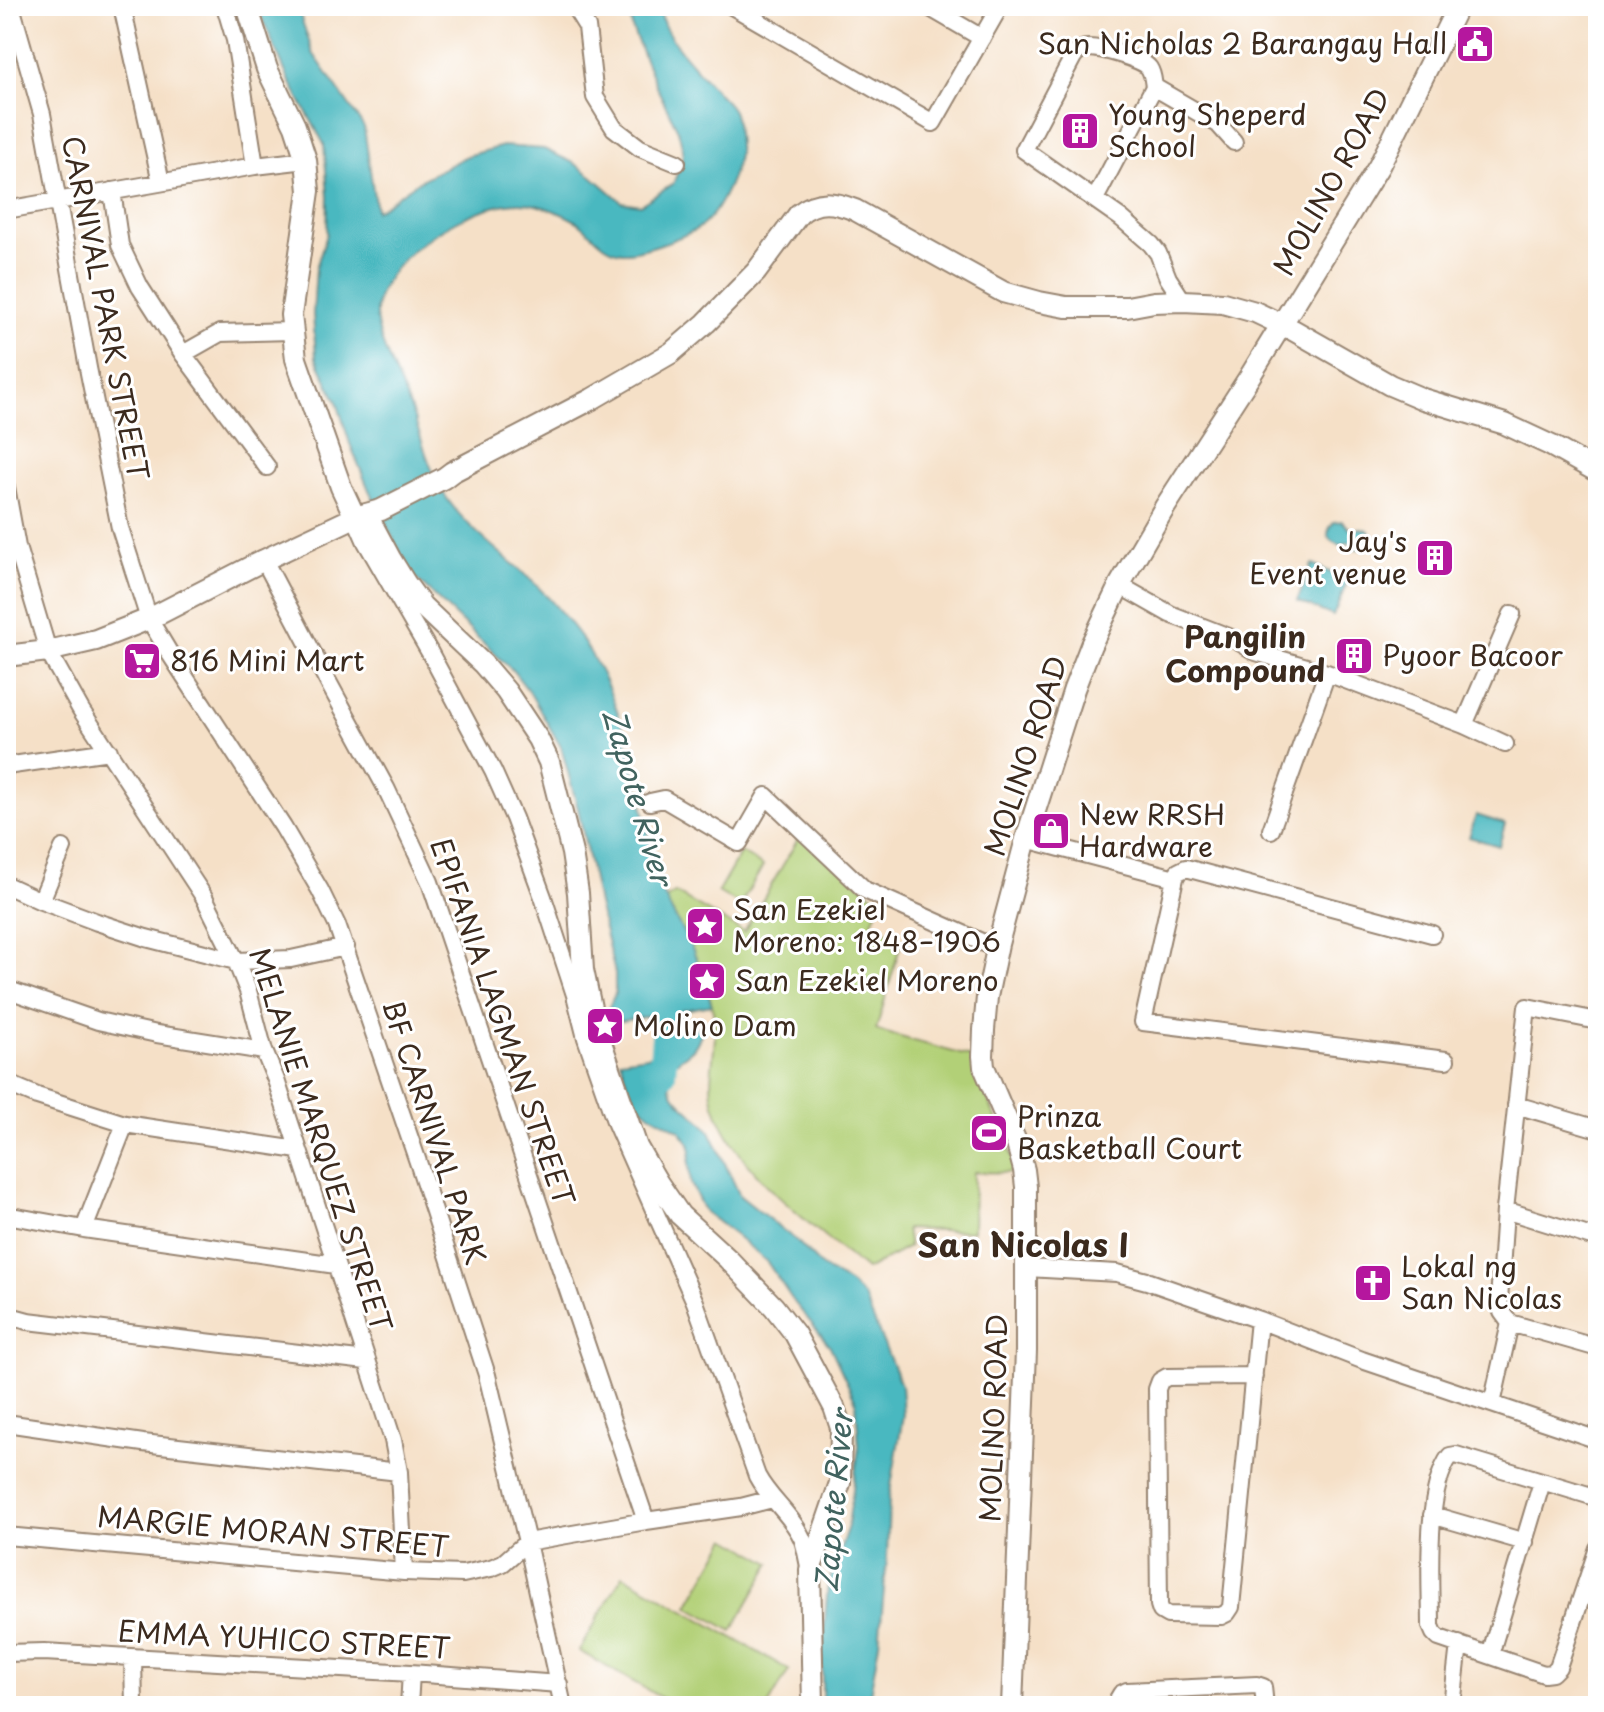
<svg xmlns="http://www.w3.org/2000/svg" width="1604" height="1712" font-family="'Playpen Sans',sans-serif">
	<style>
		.green { fill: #b2d077; stroke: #767d4a; stroke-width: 2 }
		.water { fill: #49b8c0; stroke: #42716f; stroke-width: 2 }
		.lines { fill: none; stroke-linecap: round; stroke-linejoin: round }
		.river { stroke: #49b8c0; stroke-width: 28 }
		.minor-casing { stroke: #988572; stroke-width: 20 }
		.major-casing { stroke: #988572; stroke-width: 24 }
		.minor { stroke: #fff; stroke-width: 16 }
		.major { stroke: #fff; stroke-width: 20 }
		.labels { text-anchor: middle; stroke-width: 6; stroke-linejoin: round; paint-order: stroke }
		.poi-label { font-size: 28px; fill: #3b2a1e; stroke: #fff; text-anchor: start }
		.street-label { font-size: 28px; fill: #3b2a1e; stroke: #fff }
		.neighbourhood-label { font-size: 30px; font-weight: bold; fill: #3b2a1e; stroke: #fff }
		.water-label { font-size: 30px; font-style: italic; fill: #41635f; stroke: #fff }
		.quarter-label { font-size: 32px; font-weight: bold; fill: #3b2a1e; stroke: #fff }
	</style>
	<rect width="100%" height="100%" fill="#fff"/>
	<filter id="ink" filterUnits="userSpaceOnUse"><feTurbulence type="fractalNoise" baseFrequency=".0125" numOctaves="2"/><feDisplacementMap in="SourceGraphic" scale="16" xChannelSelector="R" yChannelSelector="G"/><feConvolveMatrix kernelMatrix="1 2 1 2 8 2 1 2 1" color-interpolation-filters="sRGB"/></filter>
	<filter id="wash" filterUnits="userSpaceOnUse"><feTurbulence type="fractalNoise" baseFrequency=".006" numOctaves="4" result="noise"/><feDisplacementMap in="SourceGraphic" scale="32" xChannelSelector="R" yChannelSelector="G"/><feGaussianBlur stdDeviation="1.8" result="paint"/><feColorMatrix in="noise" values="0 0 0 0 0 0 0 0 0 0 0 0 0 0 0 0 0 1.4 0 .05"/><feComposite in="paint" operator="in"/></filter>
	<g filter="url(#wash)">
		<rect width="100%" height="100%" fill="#f5e0c7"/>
		<path class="green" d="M801,834L880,901L872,923L902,940L876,1030L978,1059L982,1086L1007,1143L1018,1173L974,1172L973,1231L906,1229L909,1247L866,1270C813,1226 735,1172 714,1104C706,1079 717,1050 715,1024C710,979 687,938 665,899L675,893L744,932Z
			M741,852L763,866L740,905L718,892Z
			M727,1538L771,1563L732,1631L688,1606Z
			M623,1575L789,1670L768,1706H676L579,1651Z"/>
		<path class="water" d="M259,6H297L313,53L364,127L376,211L419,181L467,156L503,146L544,149L574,163L592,176L622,202L640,205L673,184L682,161L683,150L678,130L656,86L632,28L630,6H659C661,13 662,21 665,27C677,50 697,69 714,89C720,96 729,103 733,111C737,120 737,136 738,146C740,167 720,210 704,224C691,235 641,253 623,252C603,251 592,231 576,221C565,215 548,208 536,205C485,191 377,256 376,312C375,336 398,378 407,400C421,432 426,464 444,494C464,525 493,546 520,570C542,589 561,611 578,634C631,708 638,801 661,886C667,907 680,925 690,944C699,963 705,985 712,1005L610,1023L608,1009L615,994V973L598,904L578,809L561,747L530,693L513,671L410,573L369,490L350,444L337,402L316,358L313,314L316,268L327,234L328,197L324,144L288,78L261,16Z
			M1342,521L1353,532L1359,528L1368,530L1372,535L1371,544L1365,550L1354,548L1349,542L1340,545C1327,539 1324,534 1334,522Z
			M1312,564L1348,580L1333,616L1297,601Z
			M1476,815L1505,824L1499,846L1469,837Z
			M703,1026C701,1035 699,1042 693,1049C687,1055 679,1059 673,1065C665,1076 670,1091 678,1100C688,1111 701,1119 710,1131L740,1196L798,1242L822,1267L850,1284L864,1297L901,1385L903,1416L889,1498L887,1558L879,1643L868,1706H822V1651L828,1585L848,1526L859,1446L856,1402L830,1346L794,1302L767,1262L739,1238L704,1211L691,1184L689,1163L691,1151L689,1143L680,1131L650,1114L638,1104L628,1086L620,1060L654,1055L653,1040Z"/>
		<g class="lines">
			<path class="river" d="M656,976L667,1015L662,1073"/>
		</g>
	</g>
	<g filter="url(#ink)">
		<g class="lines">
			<defs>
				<path id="minor" d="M11,6L42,114L88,368L120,528L149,619L170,654L283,827L320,890L337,925L418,1162L487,1375L527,1542L563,1706
					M122,6L161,182
					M225,6L235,40L255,166
					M574,6L587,27L595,97L614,128L640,148L677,163
					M732,6L933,123L1000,6
					M927,6L982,38
					M1154,87L1218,124L1234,142
					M112,191L120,245L140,287L183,354L267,467
					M1095,199L1154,87C1153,81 1153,74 1149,68C1143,59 1101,48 1089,48C1082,48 1077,51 1073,57L1024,150L1121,218L1151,244L1158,253L1168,278L1183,301
					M6,210L255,166L306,160
					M183,354L220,333L292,331
					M6,487L17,547L48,651L81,710L204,897L236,961L248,991L264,1051L276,1080L393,1440L399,1472L404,1572
					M355,517L366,542L429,651L493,771L514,818L543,897L575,995L586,1038L616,1124L695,1302L757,1476C769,1499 791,1514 802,1538C806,1547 807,1560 810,1570
					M264,560L326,678L386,788L430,882L646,1521
					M1120,584L1126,589L1170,614L1234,639L1256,652L1327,673L1464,725L1505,744
					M1464,725L1512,614
					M6,766L109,751
					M650,802L664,799L739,843L766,796L865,890L997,949
					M1271,830L1327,673
					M1026,839L1175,878
					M6,885L41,901L97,922L146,938L236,961L291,959L346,947
					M41,901L63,848
					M1432,934L1186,868L1178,872L1175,878L1143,1022L1446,1060
					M6,989L98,1021L157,1034L264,1051
					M6,1083L37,1096L125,1124L298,1150
					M1516,1105L1598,1129
					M1505,1210L1598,1239
					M6,1215L84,1229L336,1265
					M84,1229L125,1124
					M1027,1268L1117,1273L1147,1281L1259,1320L1362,1360L1598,1440
					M6,1315L28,1321L366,1361
					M1510,1323L1598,1348
					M1254,1376L1167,1377L1160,1381L1157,1389L1159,1605L1161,1611L1168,1615L1221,1616L1227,1613L1231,1607L1259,1320
					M1492,1404L1510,1323L1502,1312L1499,1301L1505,1210L1527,1007L1598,1021
					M6,1423L143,1443L399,1472
					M1598,1498L1456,1455L1450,1456C1424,1492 1431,1581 1431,1626L1434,1633L1439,1638L1544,1674L1552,1673L1558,1667L1598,1548
					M1432,1515L1525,1542
					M6,1536L404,1572L463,1574L491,1568L503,1563L527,1542
					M527,1542L646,1521L741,1507L772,1499
					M6,1653L44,1652L411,1673L559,1684
					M1490,1655L1542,1482
					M133,1658L134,1706
					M409,1706L411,1673
					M1117,1706L1118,1699L1121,1694L1127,1691L1257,1685L1263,1687L1265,1706
					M1452,1706L1459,1644"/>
				<path id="major" d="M247,6L267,69L295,126L306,160L309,191L291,315L296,359L341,487L355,517
					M367,515L390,558L406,584L422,606L483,664L506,691L538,739L549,762L572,853L578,893L583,970L594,1022L637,1147L658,1183L680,1215L728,1259L774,1307L795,1334L834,1407L841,1428L840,1483L810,1570L813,1706
					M6,656L48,651L96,640L149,619L264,560L355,517L381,510L444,478L452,472L592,399L671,353L706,323L756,272L799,214C817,199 834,202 855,210L1003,292L1039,302L1066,307H1127L1154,302L1183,301L1223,303L1255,312L1293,330L1390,385L1423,399L1505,424L1550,445L1598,472
					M1012,1706L1026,1351V1187L1024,1170L1017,1144L984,1067L983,1056L984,1030L987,997L998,944L1026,839L1074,689L1091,645L1120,584L1165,507L1250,376L1379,166L1458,6"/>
			</defs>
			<use href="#minor" class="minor-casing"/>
			<use href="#major" class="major-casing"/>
			<use href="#minor" class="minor"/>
			<use href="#major" class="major"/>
		</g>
	</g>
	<defs>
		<symbol id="civic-square" viewBox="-11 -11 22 22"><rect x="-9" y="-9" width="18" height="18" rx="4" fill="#b5179e" stroke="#fff"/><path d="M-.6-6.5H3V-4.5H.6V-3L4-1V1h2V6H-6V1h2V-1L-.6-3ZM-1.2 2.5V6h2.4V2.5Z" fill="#fff"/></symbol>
		<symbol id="building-square" viewBox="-11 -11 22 22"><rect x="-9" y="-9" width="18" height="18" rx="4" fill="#b5179e" stroke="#fff"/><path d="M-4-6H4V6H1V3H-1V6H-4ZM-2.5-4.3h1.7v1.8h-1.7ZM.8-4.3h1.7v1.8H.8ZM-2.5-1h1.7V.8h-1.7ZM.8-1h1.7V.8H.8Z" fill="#fff"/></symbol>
		<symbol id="supermarket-square" viewBox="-11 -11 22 22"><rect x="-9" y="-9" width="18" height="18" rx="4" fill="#b5179e" stroke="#fff"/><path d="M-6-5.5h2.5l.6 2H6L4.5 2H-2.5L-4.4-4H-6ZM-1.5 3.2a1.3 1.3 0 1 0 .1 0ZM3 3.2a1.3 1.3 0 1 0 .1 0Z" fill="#fff"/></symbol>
		<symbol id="shop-square" viewBox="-11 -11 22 22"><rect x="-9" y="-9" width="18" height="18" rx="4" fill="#b5179e" stroke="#fff"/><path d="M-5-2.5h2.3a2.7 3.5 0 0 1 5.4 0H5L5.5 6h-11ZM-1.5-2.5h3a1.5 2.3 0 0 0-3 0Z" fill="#fff"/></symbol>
		<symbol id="sight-square" viewBox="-11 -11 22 22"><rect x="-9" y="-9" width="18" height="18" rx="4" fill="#b5179e" stroke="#fff"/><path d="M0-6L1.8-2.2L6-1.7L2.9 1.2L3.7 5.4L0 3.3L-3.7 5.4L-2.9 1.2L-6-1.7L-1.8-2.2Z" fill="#fff"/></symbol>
		<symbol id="stadium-square" viewBox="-11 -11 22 22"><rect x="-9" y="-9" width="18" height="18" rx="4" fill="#b5179e" stroke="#fff"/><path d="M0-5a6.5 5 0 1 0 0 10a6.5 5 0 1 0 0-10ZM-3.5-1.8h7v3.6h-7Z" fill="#fff"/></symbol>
		<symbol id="church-square" viewBox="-11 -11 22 22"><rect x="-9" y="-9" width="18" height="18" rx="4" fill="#b5179e" stroke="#fff"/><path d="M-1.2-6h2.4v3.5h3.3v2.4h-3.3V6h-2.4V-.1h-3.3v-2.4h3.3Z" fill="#fff"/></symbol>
	</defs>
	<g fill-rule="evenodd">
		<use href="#civic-square" x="1453" y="22" width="44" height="44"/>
		<use href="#building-square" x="1058" y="109" width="44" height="44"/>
		<use href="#building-square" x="1413" y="536" width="44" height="44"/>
		<use href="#building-square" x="1332" y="634" width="44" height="44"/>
		<use href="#supermarket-square" x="120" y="639" width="44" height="44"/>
		<use href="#shop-square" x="1029" y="809" width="44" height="44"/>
		<use href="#sight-square" x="683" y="904" width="44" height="44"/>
		<use href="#sight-square" x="685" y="959" width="44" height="44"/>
		<use href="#sight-square" x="583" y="1004" width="44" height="44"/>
		<use href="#stadium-square" x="967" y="1111" width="44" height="44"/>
		<use href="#church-square" x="1351" y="1261" width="44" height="44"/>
	</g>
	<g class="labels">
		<g class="poi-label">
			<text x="1447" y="54" text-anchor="end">San Nicholas 2 Barangay Hall</text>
			<text x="1108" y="125">Young Sheperd<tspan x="1108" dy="32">School</tspan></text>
			<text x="1407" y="552" text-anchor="end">Jay's<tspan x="1407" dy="32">Event venue</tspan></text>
			<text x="1382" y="666">Pyoor Bacoor</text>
			<text x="170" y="671">816 Mini Mart</text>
			<text x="1079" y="825">New RRSH<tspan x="1079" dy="32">Hardware</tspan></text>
			<text x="733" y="920">San Ezekiel<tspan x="733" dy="32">Moreno: 1848–1906</tspan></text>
			<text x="735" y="991">San Ezekiel Moreno</text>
			<text x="633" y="1036">Molino Dam</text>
			<text x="1017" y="1127">Prinza<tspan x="1017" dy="32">Basketball Court</tspan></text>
			<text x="1401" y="1277">Lokal ng<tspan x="1401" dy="32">San Nicolas</tspan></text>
		</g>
		<g class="street-label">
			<text transform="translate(1332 182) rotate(-61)" y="10">MOLINO ROAD</text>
			<text transform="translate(105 308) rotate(79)" y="10">CARNIVAL PARK STREET</text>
			<text transform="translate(1026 756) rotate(-72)" y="10">MOLINO ROAD</text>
			<text transform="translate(502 1022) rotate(71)" y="10">EPIFANIA LAGMAN STREET</text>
			<text transform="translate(434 1132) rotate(72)" y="10">BF CARNIVAL PARK</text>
			<text transform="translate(320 1140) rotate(72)" y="10">MELANIE MARQUEZ STREET</text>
			<text transform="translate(994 1418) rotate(-88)" y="10">MOLINO ROAD</text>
			<text transform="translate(273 1532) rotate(5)" y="10">MARGIE MORAN STREET</text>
			<text transform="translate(284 1640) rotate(3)" y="10">EMMA YUHICO STREET</text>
		</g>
		<g class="neighbourhood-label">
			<text x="1245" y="648">Pangilin<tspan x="1245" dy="34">Compound</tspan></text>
		</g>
		<g class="water-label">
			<text transform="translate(637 797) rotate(74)" y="10">Zapote River</text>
			<text transform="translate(835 1501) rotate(-85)" y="10">Zapote River</text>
		</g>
		<g class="quarter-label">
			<text x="1023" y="1257">San Nicolas I</text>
		</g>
	</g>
	<rect width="1604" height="1712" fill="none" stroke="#fff" stroke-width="32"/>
</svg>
